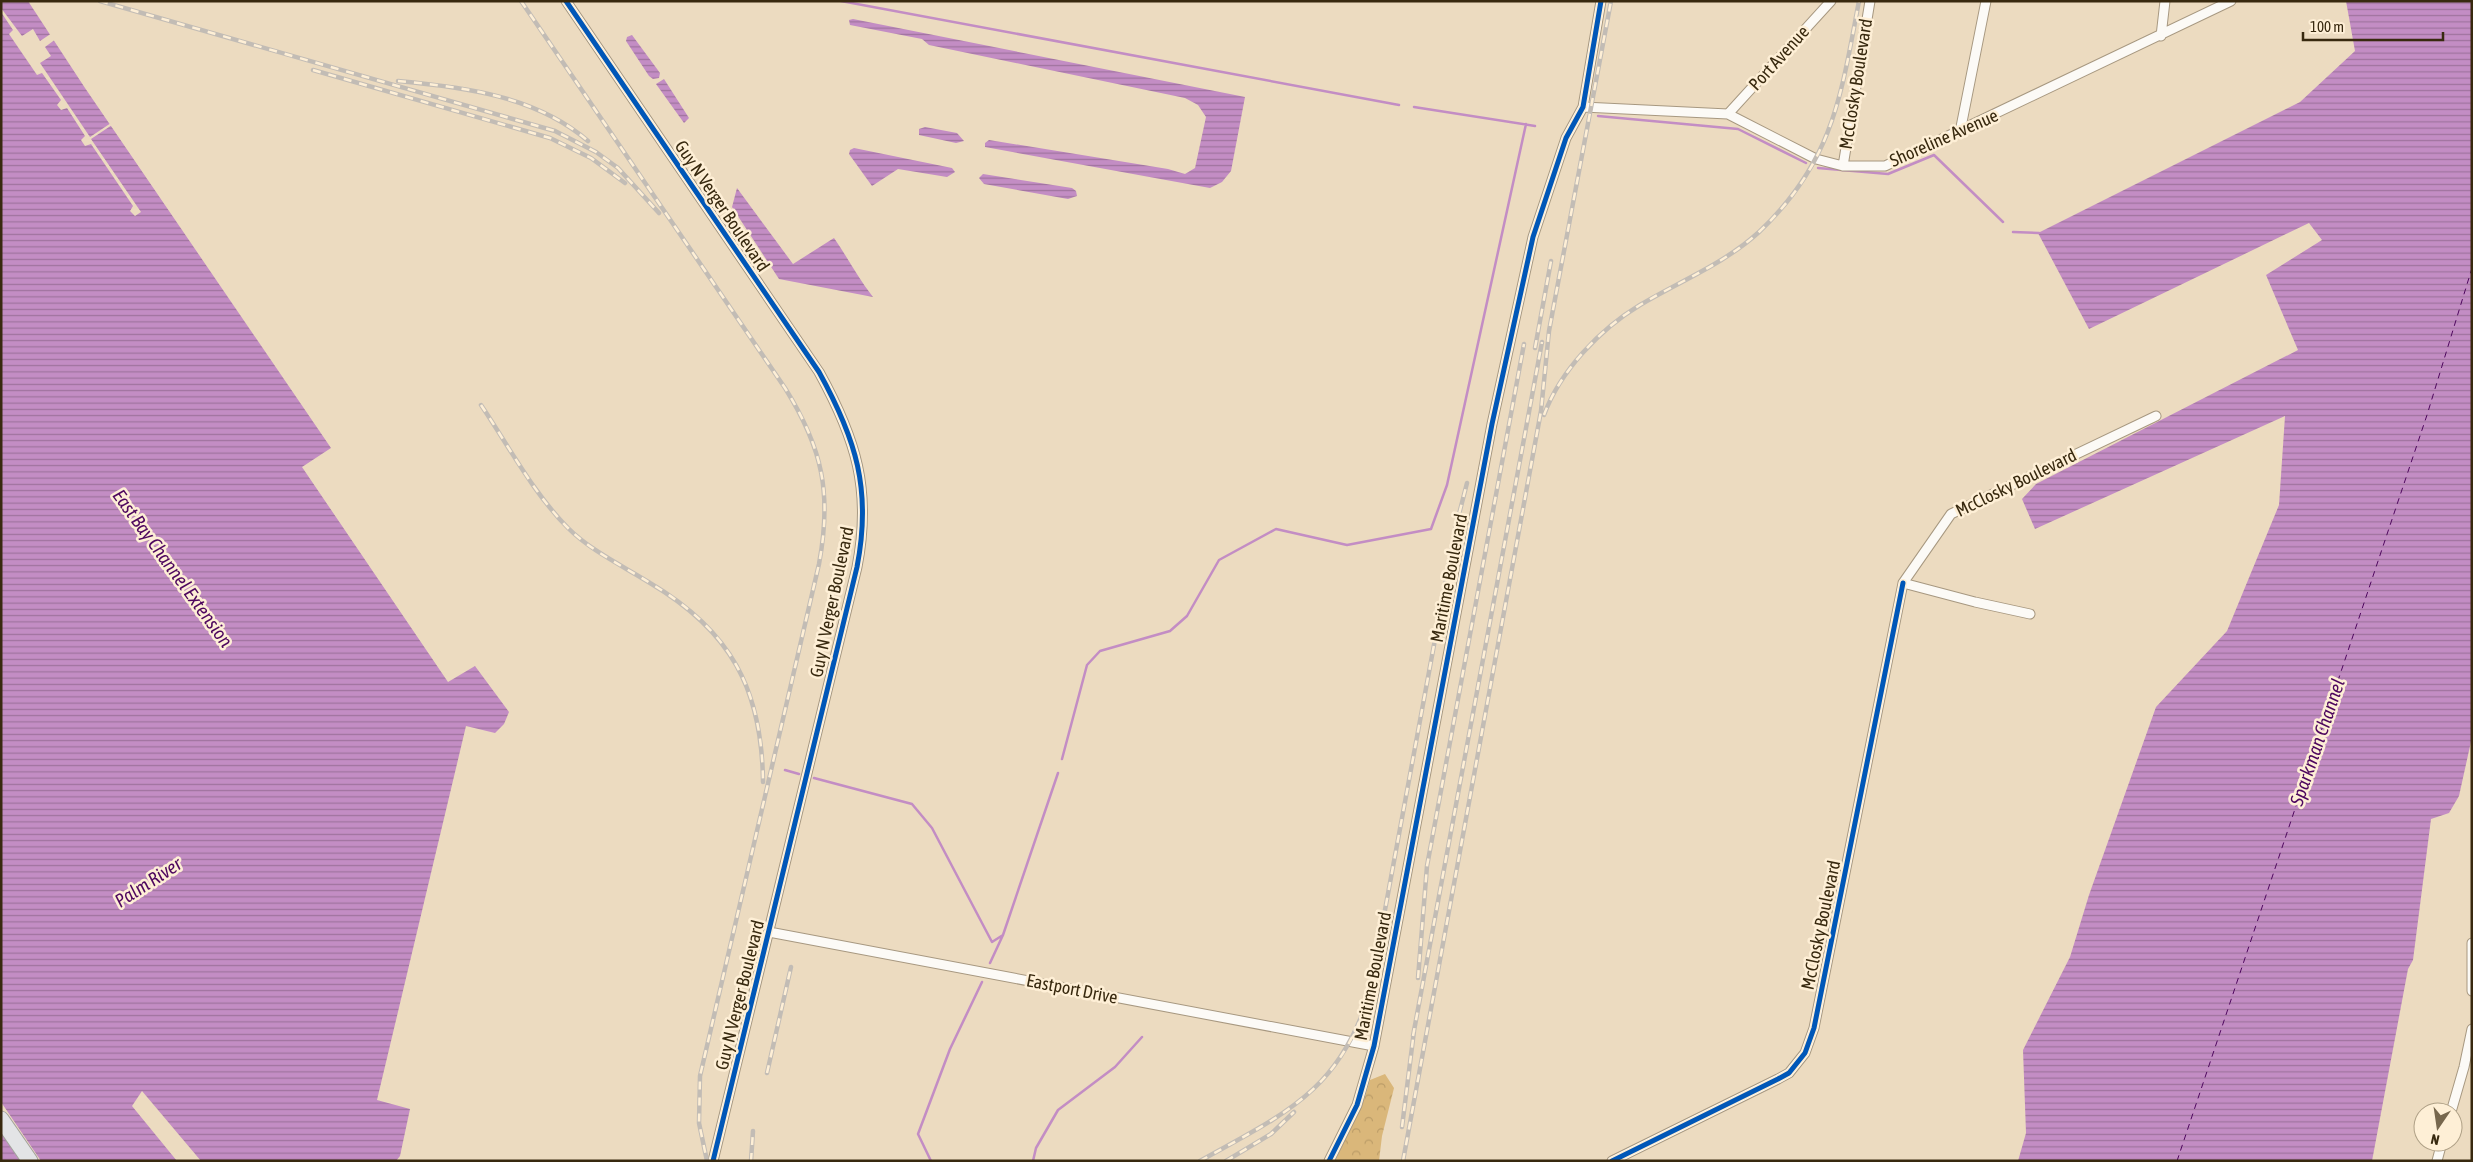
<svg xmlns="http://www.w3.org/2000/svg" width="2473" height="1162" font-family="'Asap Condensed',sans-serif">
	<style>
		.forest { fill: url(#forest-crowns) }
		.water { fill: url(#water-rules) }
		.pier { fill: #ecdbc0 }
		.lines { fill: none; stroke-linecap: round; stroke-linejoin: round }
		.stream { stroke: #c38dc4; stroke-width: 2.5 }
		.ferry { stroke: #4e075e; stroke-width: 1; stroke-dasharray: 6 5; stroke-linecap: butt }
		.minor-casing { stroke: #a79880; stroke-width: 11 }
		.primary-casing { stroke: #a1a09c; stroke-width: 17 }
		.minor { stroke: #fcfaf6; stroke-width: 9 }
		.primary { stroke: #e3e4e6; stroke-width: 15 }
		.rail-casing { stroke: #c2bcb5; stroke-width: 4.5 }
		.rail { stroke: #feefd6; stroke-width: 2.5; stroke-dasharray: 8; stroke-linecap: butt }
		.cycleway-casing { stroke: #feefd6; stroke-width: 8 }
		.cycleway { stroke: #0057b8; stroke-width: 5 }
		.labels { text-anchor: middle; stroke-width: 5; stroke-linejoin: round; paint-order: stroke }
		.street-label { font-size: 18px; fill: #38290f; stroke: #feefd6 }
		.water-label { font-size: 19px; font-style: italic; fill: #4e075e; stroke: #feefd6 }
	</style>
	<defs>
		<pattern id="forest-crowns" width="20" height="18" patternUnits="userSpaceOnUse" patternTransform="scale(1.25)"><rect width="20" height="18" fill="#dab77a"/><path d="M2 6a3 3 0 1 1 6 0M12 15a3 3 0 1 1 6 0" fill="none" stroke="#bc9d68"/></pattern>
		<pattern id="water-rules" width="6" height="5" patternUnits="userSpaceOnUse" patternTransform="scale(1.25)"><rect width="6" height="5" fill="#c38dc4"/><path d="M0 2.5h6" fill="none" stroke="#9f739e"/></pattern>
	</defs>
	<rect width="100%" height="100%" fill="#ecdbc0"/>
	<path class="forest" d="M1385,1074L1394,1088L1382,1136L1379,1161H1335L1365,1097L1370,1080Z"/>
	<path class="water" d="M1,1H28L85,88L331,448L302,467L448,682L475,666L509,712L504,724L495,733L466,726L377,1100L410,1109L400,1156L396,1161H201L142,1091L132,1106L177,1161H1Z
		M2346,1H2472V737L2459,796L2449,813L2431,819L2413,960L2408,969L2372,1161H2018L2026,1133L2023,1050L2070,957L2089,895L2156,707L2227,631L2279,505L2285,416L2035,529L2022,499L2036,484L2298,350L2266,275L2322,240L2309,223L2089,329L2038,233L2300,102L2355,51Z
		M853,19L1245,97L1231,171L1222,182L1210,188L985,147V143L989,140L1168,169L1185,174L1195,168L1206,117L1198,105L1185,98L929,45L922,39L850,25L849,20Z
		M632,35L660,73L659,78L653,79L649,76L626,41L627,37Z
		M664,79L689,118L684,123L656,84Z
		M925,127L957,133L964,141L956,143L919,135V129Z
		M854,148L952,168L955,172L947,177L898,169L872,186L849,154L850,150Z
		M983,174L1072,188L1076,191L1077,196L1068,199L984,184L979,178Z
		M737,188L793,264L834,238C848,258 858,278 873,297L779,279L732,207Z"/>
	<path class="pier" d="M1,8L22,36L33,29L40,41L52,33L56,39L45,47L51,56L40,63L90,137L111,123L112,125L91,139L141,212L135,216L130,211L133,206L91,144L85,146L81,140L85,136L67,108L61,110L57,105L61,100L42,73L37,75L9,34L13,30L1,12Z
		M1,1102L41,1161H20L1,1133Z"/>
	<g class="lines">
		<path class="stream" d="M841,1L1399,105
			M1414,107L1535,126
			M1598,116L1738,129L1806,163
			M1818,168L1888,174L1934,155L2003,222
			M2013,232L2039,233
			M1062,759L1087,665L1100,651L1170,631L1187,616L1219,560L1276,529L1347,545L1431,529L1447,485L1526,124
			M785,770L799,774
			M814,778L912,804L932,828L992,942L1003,935L1058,773
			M990,963L1003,935
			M931,1161L918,1134L950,1049L982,982
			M1033,1161L1036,1148L1058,1110L1115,1067L1142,1037"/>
		<path class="ferry" d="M2177,1161L2427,415L2472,268"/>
		<defs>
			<path id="minor" d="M566,1L819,372C856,439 872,490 857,567L713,1161
				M2161,36L2165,1
				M1583,107L1728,114L1816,159L1843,166H1885L2231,1
				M1728,114L1831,1
				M1960,132L1986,1
				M1843,166L1870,1
				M2030,614L1975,602L1903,583L1951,514L2156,416
				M769,932L1374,1046
				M2472,943V991
				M2451,1112L2464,1067L2472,1029
				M1329,1161L1357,1105L1374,1046L1492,424L1533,237L1566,138L1583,107L1601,1
				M1612,1161L1778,1079L1789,1073L1805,1053L1814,1028L1903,583
				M2437,1161L2442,1142"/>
			<path id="primary" d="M1,1119L30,1161"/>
		</defs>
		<use href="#minor" class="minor-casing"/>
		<use href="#primary" class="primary-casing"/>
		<use href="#minor" class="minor"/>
		<use href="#primary" class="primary"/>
		<defs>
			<path id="rail" d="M100,1L555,131L596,152L618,168L659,213
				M521,1L785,388C823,449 832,494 819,564L700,1076L699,1123L707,1161
				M313,70L550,138L591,158L625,183
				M398,81C464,87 536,96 588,141
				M1535,348L1551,261
				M481,405C508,445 534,494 568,528C591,551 623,566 650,583C731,631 762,689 763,782
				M1544,415C1560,371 1600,329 1640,305C1680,281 1724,264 1759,232C1833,162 1841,96 1859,1
				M1418,978L1427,866L1524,344
				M1413,1036L1542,342
				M767,1073L791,967
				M1402,1127L1414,1031
				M751,1161L753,1131
				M1200,1161C1284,1114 1341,1091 1370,991L1456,526L1467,483
				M1226,1161L1271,1134L1294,1112
				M1403,1161L1541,411L1549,331L1611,1"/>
		</defs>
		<use href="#rail" class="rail-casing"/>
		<use href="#rail" class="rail"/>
		<defs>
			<path id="cycleway" d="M566,1L819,372C856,439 872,490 857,567L713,1161
				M1329,1161L1357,1105L1374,1046L1492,424L1533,237L1566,138L1583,107L1601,1
				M1612,1161L1778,1079L1789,1073L1805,1053L1814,1028L1903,583"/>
		</defs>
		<use href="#cycleway" class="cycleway-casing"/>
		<use href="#cycleway" class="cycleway"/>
	</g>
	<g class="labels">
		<g class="street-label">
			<text transform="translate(1779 58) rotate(-48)" y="6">Port Avenue</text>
			<text transform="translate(1856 84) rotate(-81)" y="6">McClosky Boulevard</text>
			<text transform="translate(1944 138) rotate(-24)" y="6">Shoreline Avenue</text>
			<text transform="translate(722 206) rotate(56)" y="6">Guy N Verger Boulevard</text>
			<text transform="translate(2016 483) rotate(-26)" y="6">McClosky Boulevard</text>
			<text transform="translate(1449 578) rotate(-79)" y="6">Maritime Boulevard</text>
			<text transform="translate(832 602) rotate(-78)" y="6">Guy N Verger Boulevard</text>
			<text transform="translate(1821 925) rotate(-78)" y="6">McClosky Boulevard</text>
			<text transform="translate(1373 976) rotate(-79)" y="6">Maritime Boulevard</text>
			<text transform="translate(1072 989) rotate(11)" y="6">Eastport Drive</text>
			<text transform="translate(740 995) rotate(-76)" y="6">Guy N Verger Boulevard</text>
		</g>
		<g class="water-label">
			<text transform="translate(173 568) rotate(54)" y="7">East Bay Channel Extension</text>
			<text transform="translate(2317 742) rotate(-71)" y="7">Sparkman Channel</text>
			<text transform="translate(148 882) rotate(-33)" y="7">Palm River</text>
		</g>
	</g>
	<rect width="2473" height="1162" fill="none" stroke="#38290f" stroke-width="5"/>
	<g transform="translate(2438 1127) rotate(193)"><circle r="24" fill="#feefd6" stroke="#afa086"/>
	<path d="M0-4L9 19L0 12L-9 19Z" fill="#77674d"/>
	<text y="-8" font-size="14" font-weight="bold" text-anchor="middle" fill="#38290f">N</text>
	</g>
	<path d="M2303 32v8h140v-8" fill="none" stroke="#38290f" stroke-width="2.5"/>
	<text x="2310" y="32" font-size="15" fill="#38290f" stroke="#feefd6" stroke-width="4" paint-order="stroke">100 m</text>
</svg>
